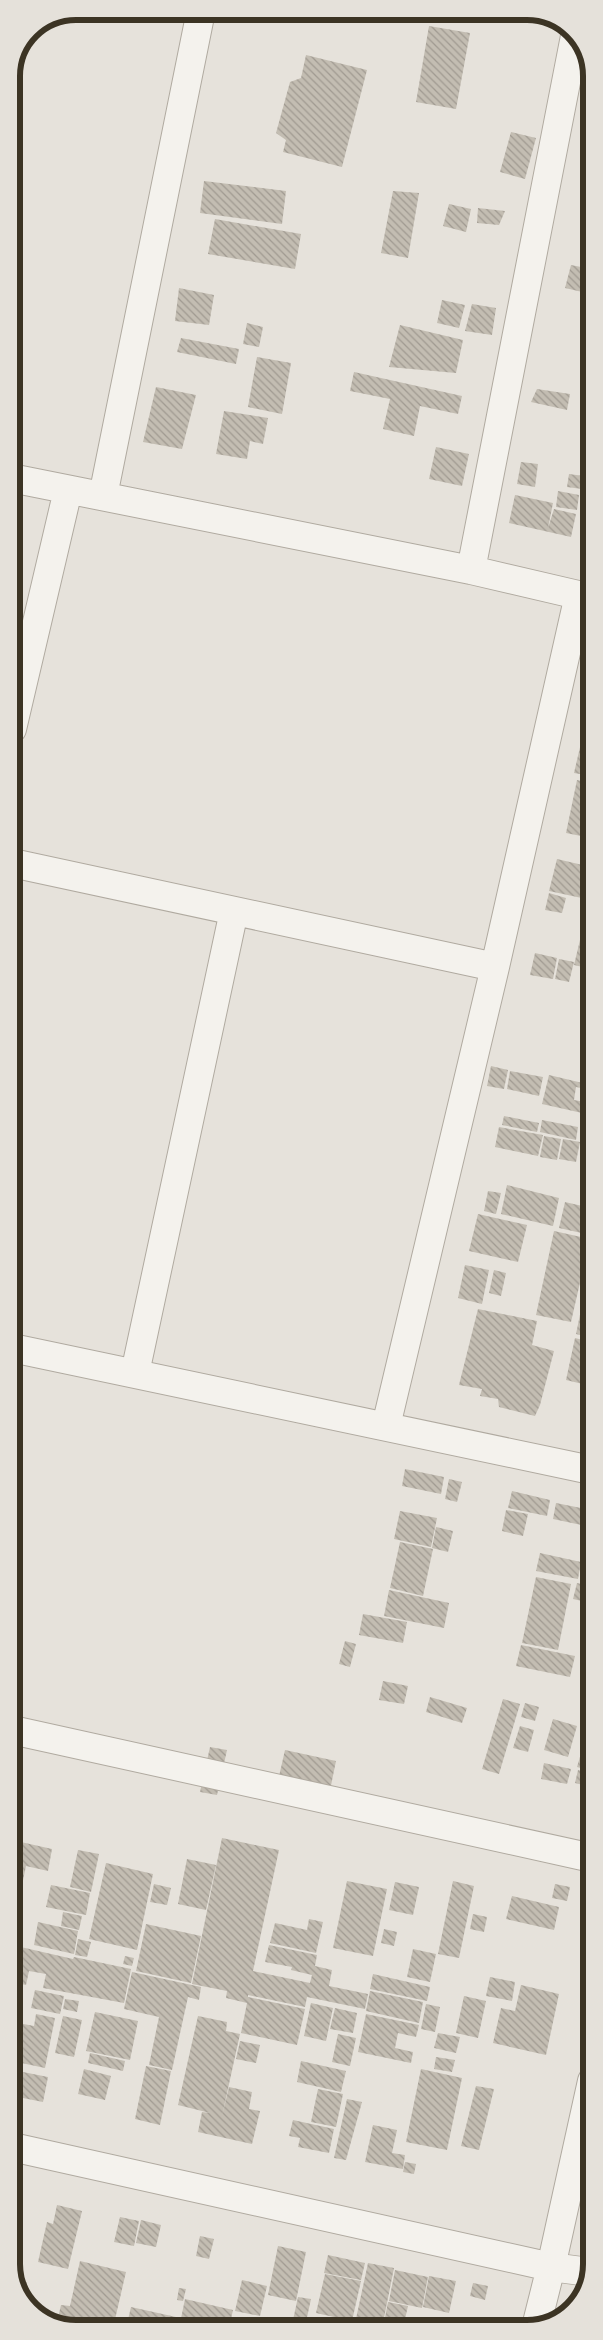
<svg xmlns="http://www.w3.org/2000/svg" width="603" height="2340" font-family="Roboto,sans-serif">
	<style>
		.building { fill: url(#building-back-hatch) }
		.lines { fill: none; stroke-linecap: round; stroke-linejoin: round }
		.minor-casing { stroke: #b0aaa0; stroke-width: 30 }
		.minor { stroke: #f4f2ed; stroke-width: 28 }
		.rim { fill: none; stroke: #3c3424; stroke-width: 6 }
	</style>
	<defs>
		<pattern id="building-back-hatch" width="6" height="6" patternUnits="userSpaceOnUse" patternTransform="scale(1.25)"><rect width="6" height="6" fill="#c3bdb2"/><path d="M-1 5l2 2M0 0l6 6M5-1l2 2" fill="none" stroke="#a09a91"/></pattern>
	</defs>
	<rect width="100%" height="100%" fill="#e6e2db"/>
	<path class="building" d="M429,26L470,33L456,109L416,102Z
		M306,55L367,70L342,167L283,152L286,140L276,133L290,82L301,78Z
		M511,132L536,138L525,179L500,172Z
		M204,181L286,191L282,224L200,213Z
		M393,191L419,193L408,258L381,253Z
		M449,204L471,209L466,232L443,226Z
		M478,208L505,211L499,225L477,223Z
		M215,219L301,234L295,269L208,254Z
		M571,265L591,269V294L565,288Z
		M179,288L214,295L209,325L175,321Z
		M442,300L465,305L459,328L437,323Z
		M472,304L496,308L492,335L465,331Z
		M247,323L263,327L259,347L243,344Z
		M400,325L463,340L456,373L389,367Z
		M181,338L239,349L236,364L177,352Z
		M257,357L291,363L282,414L248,407Z
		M354,372L462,396L458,414L420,406L414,436L383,429L390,399L350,391Z
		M156,387L196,395L182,449L143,442Z
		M537,389L570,394L567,410L531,402Z
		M224,411L268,418L263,444L250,441L247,459L216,454Z
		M436,447L469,454L462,486L429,479Z
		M521,462L538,464L535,487L517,484Z
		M569,474L584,476L582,489L567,487Z
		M558,491L579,495L577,510L556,507Z
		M515,495L553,503L548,528L554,509L576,514L571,537L509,523Z
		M587,717H591V776L574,773Z
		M577,780L591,783V838L566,833Z
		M557,859L591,867V900L549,891Z
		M549,893L566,898L562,913L545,910Z
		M580,940L591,943V969L574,965Z
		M535,953L557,958L553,979L530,975Z
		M559,959L574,962L569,982L555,979Z
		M491,1066L508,1070L504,1089L487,1086Z
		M510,1071L543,1077L539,1096L507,1089Z
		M549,1075L591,1085V1090L576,1087L574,1100L591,1103V1115L542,1104Z
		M504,1116L539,1123L537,1132L502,1125Z
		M542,1120L578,1127L576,1140L540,1132Z
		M499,1127L543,1135L538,1156L495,1147Z
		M544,1136L561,1139L557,1160L540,1157Z
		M563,1139L580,1142L576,1162L559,1159Z
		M507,1185L559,1198L553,1226L501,1214Z
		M585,1188L591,1190V1207L582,1205Z
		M488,1191L501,1193L496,1214L484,1211Z
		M565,1202L591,1208L586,1234L559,1228Z
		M478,1214L527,1225L518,1262L469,1251Z
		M554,1231L590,1239L571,1322L536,1315Z
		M465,1265L489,1270L482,1304L458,1298Z
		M494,1270L506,1273L501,1296L489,1293Z
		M587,1280L591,1281V1296L583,1295Z
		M583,1300L591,1302V1338L576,1334Z
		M478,1309L537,1321L532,1345L554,1351L540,1405L535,1416L499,1407L498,1399L480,1396L482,1389L459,1385Z
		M575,1338L591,1342V1386L566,1380Z
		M405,1469L444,1477L441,1494L402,1486Z
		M449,1479L462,1482L457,1502L445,1499Z
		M512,1491L550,1500L547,1516L508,1508Z
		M556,1503L591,1510V1527L553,1519Z
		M506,1510L528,1514L523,1536L502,1531Z
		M400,1511L437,1518L431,1547L394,1539Z
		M436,1527L453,1531L448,1552L432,1548Z
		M400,1542L433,1549L423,1596L390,1588Z
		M540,1553L581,1562L578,1579L536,1571Z
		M536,1577L571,1584L558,1650L522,1643Z
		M577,1583L591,1586V1603L573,1599Z
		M389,1590L449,1603L444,1628L384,1616Z
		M363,1614L407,1622L403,1643L359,1635Z
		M345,1641L356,1644L350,1667L339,1664Z
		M521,1645L575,1656L570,1677L516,1666Z
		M383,1681L408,1686L404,1704L379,1700Z
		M430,1697L467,1708L462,1723L426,1712Z
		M503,1699L520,1704L499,1774L482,1769Z
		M525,1703L539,1707L535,1721L521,1717Z
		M553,1719L577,1726L568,1757L544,1750Z
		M520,1726L534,1730L528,1752L513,1748Z
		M587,1733L591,1734V1771L577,1767Z
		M210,1747L227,1750L217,1795L200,1792Z
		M285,1750L336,1761L327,1805L275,1794Z
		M544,1763L571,1769L567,1784L541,1779Z
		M578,1770L591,1773V1787L575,1783Z
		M222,1838L279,1850L253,1971L310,1983L312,1975L291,1970L292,1967L265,1962L269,1945L317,1955L315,1966L332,1970L329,1986L368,1994L365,2009L307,1997L305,2007L248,1995V1997L305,2009L297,2045L241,2033L247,2003L226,1998L227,1991L192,1984Z
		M12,1840L52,1849L48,1871L26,1866L18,1905L12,1904Z
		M78,1850L99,1854L91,1892L70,1887Z
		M187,1859L216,1865L206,1910L178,1904Z
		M106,1863L153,1874L137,1950L89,1939Z
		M347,1881L387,1889L373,1956L333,1948Z
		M453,1881L474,1886L459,1958L438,1954Z
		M395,1882L419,1887L413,1915L389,1910Z
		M154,1884L171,1888L167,1905L150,1902Z
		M555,1884L570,1887L567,1901L552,1898Z
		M51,1885L90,1893L86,1915L46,1907Z
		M512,1896L559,1907L554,1930L506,1919Z
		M63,1912L82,1916L79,1930L61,1926Z
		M473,1914L487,1917L484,1932L470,1929Z
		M309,1919L323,1922L316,1953L270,1943L275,1923L307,1930Z
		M38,1922L78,1931L74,1954L34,1945Z
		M146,1924L201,1936L191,1983L136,1971Z
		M384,1929L397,1932L394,1946L381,1943Z
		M78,1939L91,1942L87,1957L75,1955Z
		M12,1945L73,1959L74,1957L131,1969L124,2003L43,1988L46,1974L29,1971L26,1985L12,1982Z
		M413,1949L436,1954L430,1982L407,1977Z
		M125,1956L134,1958L132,1966L123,1964Z
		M132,1972L201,1987L199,2000L188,1997L172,2070L149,2065L159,2017L124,2009Z
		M373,1974L430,1987L427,2001L370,1989Z
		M490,1977L515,1982L512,2001L486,1996Z
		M12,1985L20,1986L13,2015H12Z
		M521,1985L559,1994L546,2055L493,2043L501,2008L515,2011Z
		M35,1990L64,1996L60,2014L31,2008Z
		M370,1991L423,2002L419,2023L366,2011Z
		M464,1996L486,2001L478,2038L456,2033Z
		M65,1999L79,2001L77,2012L63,2009Z
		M311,2003L333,2008L326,2041L304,2036Z
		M426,2004L440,2007L435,2032L421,2029Z
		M335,2008L357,2013L353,2033L330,2029Z
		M95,2012L138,2021L130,2060L86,2051Z
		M36,2014L55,2018L45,2068L12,2061L13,2022L34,2026Z
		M366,2014L419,2025L416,2037L398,2033L395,2048L413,2052L411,2063L358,2052Z
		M63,2016L82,2020L74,2057L55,2053Z
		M198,2016L227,2022L226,2031L240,2034L222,2116L229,2087L252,2092L249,2109L260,2111L252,2144L198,2132L202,2112L210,2113L178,2105Z
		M438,2033L460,2037L456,2053L434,2048Z
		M338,2034L356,2038L350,2066L332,2062Z
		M240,2041L260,2045L256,2063L236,2059Z
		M90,2053L125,2061L123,2071L88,2063Z
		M436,2057L455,2060L452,2072L434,2069Z
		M301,2061L346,2071L341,2092L297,2082Z
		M146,2066L171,2071L160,2125L135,2119Z
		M84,2069L111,2076L105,2100L78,2094Z
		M421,2069L462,2078L447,2150L406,2142Z
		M23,2072L48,2077L43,2102L18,2097Z
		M476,2086L494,2089L479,2150L461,2146Z
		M318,2089L343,2094L336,2127L311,2122Z
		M347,2099L362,2102L346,2160L334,2158Z
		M293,2120L334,2129L329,2153L298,2147L300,2138L289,2136Z
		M373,2125L397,2130L392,2153L405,2155L403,2169L365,2162Z
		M405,2162L416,2164L414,2174L403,2172Z
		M57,2205L82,2211L68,2269L38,2262L47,2222L53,2224Z
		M120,2217L139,2221L134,2246L114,2242Z
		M141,2220L161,2225L156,2247L136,2243Z
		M200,2236L214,2239L209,2259L196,2256Z
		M278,2246L306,2252L296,2301L268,2295Z
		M328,2255L365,2263L361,2280L324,2273Z
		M80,2261L126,2272L113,2328L72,2329L57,2322L61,2305L70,2306Z
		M368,2263L394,2268L382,2328H354Z
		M395,2270L428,2277L422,2308L389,2301Z
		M325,2274L361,2281L352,2321L316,2313Z
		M429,2276L456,2281L449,2313L423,2307Z
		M14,2280L27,2282L24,2296Z
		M242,2280L267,2286L260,2316L235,2311Z
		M473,2283L488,2286L485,2300L470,2296Z
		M179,2288L186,2289L183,2301L177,2300Z
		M298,2297L311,2299L306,2322L293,2320Z
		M185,2299L233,2310L231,2319L244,2321L242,2328H179Z
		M388,2302L408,2306L403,2328H383Z
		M131,2307L176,2317L173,2328H126Z
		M325,2317L351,2323L350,2328H322Z
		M277,2318L320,2327V2328H275Z"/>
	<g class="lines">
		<defs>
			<path id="minor" d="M11,478L471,570L591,598
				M103,496L201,11
				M471,570L575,36
				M12,729L68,490
				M12,863L495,967
				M12,1348L591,1470
				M135,1373L234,911
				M386,1426L495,967L579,595
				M12,1730L592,1858
				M12,2147L551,2267L589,2272
				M536,2327L551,2267L592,2081"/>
		</defs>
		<use href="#minor" class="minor-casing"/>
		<use href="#minor" class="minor"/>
	</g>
	<path d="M0 0H603V2340H0ZM76 20H527A56 56 0 0 1 583 76V2264A56 56 0 0 1 527 2320H76A56 56 0 0 1 20 2264V76A56 56 0 0 1 76 20Z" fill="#e5e1da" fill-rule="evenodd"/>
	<path class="rim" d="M76 20H527A56 56 0 0 1 583 76V2264A56 56 0 0 1 527 2320H76A56 56 0 0 1 20 2264V76A56 56 0 0 1 76 20Z"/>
</svg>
